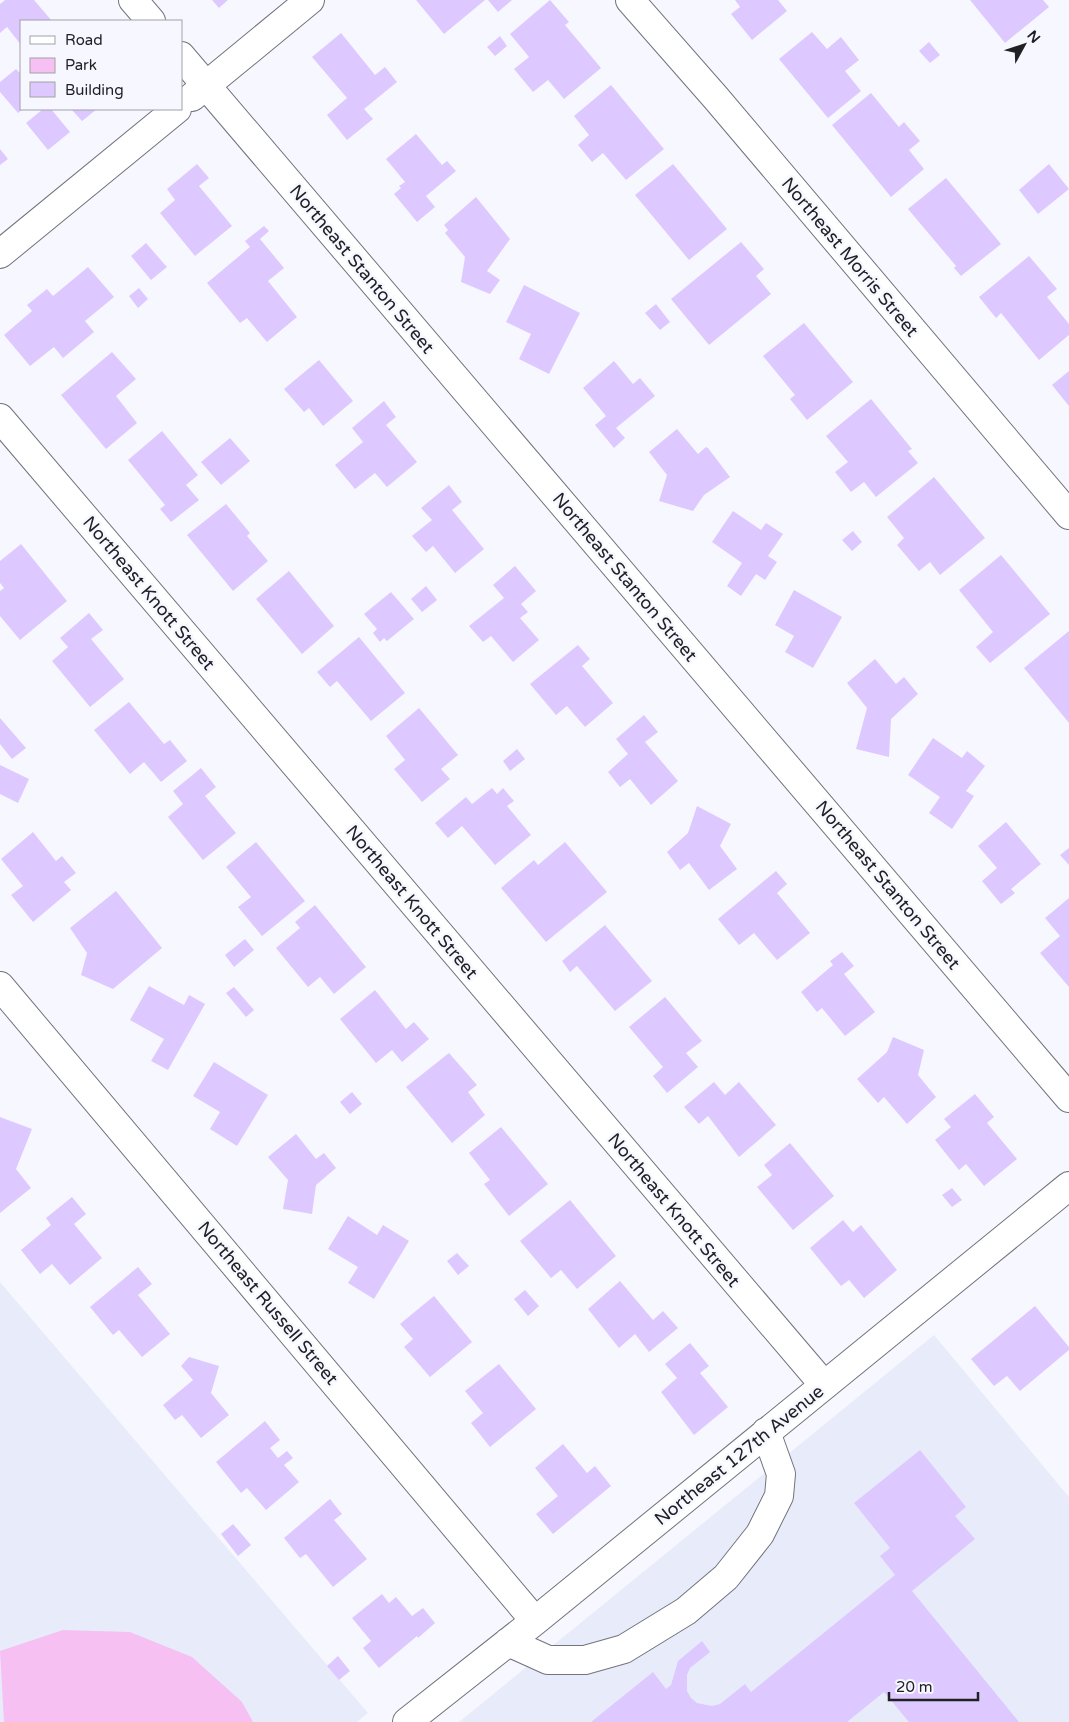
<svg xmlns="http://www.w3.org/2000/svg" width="1069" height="1722" font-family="'Varela Round',sans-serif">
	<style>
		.built { fill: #e8ecfa }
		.green { fill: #f6c0f3 }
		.building { fill: #ddc9ff }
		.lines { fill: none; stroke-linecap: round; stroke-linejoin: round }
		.minor-casing { stroke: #72747d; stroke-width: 30 }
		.minor { stroke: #fff; stroke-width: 28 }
		.labels { text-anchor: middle; stroke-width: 5; stroke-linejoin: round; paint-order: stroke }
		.street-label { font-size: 18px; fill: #202125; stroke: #f7f8ff }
	</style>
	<rect width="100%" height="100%" fill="#f7f8ff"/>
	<path class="built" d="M0,1282L368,1713L357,1722H0Z
		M934,1335L1069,1497V1722H459Z"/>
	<path class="green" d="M63,1630L130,1632L192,1657L242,1702L253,1722H4L0,1651Z"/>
	<path class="building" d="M5,0H34L52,21H21V45L7,27L0,33V4Z
		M212,0H228L219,8Z
		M416,0H485L444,34Z
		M488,0H512L498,12Z
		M550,0L569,22L565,25L601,68L564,99L548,80L533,92L514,69L529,57L510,34Z
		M735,0H778L787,11L752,40L731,14L740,7Z
		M970,0H1043L1049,7L1005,43Z
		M812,32L827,49L841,37L859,60L845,71L861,91L828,118L779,59Z
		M341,33L375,75L385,67L397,82L364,109L373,119L347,140L327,115L347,98L312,57Z
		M500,36L507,46L495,56L487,47Z
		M929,42L940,55L930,63L919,51Z
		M16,69L21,74V109H23L18,113L0,92V82Z
		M611,85L664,149L626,180L603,153L592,162L578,145L589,135L574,116Z
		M871,93L899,127L904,122L920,141L909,150L924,169L891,197L832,125Z
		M43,109H51L70,132L48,150L26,123Z
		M71,109H97L82,121Z
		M416,134L442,165L447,161L456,171L426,196L435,207L417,222L394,194L401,188L399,186L405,182L386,159Z
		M0,149L8,159L0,165Z
		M197,164L209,178L199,186L232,226L195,256L160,213L175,200L167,189Z
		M673,164L727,229L689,260L635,195Z
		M1049,164L1069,189L1038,214L1019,190Z
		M946,178L1001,244L961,276L954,268L956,266L908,209Z
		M476,197L510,239L487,271L500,280L490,294L461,282L465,257L445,233L448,230L444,225Z
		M264,226L269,231L260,239L284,268L268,281L297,317L267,342L247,318L240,323L207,283L250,247L245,241Z
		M741,242L764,269L756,276L771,294L709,345L671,299Z
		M146,243L167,267L151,280L131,256Z
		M1029,256L1057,289L1047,297L1069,324V335L1039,360L1001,313L996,318L979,297Z
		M88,267L114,297L85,321L94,332L63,358L54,347L30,366L4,335L32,311L27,305L47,289L53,296Z
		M524,285L580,313L549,374L519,359L531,334L506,322Z
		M139,288L148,299L138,308L129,296Z
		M656,304L670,322L660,330L645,313Z
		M804,323L853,382L807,420L790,399L795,395L763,356Z
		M112,352L136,379L116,396L137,423L106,449L61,395Z
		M319,360L353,401L323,426L309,408L304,412L284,389Z
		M614,361L633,384L640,378L655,396L616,428L625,438L614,448L595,425L606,416L583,388Z
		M1069,371V406L1052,385Z
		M871,399L912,449L908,451L918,463L876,497L864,482L851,492L835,472L848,462L826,436Z
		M384,401L396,417L386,425L417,462L387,487L375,473L355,489L335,465L363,442L352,428Z
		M677,429L698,454L706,447L708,448L730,477L704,495L693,511L659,501L667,475L649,452Z
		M162,431L198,475L186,485L199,500L171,522L160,509L165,505L128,460Z
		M230,438L250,461L221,485L201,462Z
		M934,477L985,538L940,575L930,562L919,571L897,545L904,538L887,517Z
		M449,485L462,502L452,510L484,549L455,573L433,546L426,552L412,536L432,520L421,508Z
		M226,504L250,533L247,536L268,561L233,591L187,535Z
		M733,511L761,530L766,523L783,534L768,556L777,562L765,580L756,574L741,596L727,586L742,563L712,542Z
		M853,531L862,542L852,551L842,540Z
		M21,544L67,601L20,640L0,616V591L4,588L0,583V561Z
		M1001,555L1050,614L990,663L976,647L993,632L959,590Z
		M515,566L536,591L521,604L528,612L520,618L539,640L513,662L491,636L483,642L469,626L504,598L493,585Z
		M289,571L334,626L302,654L256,599Z
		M426,586L437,600L422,612L411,599Z
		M794,590L842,617L813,668L785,652L794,636L775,625Z
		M391,592L414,619L387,641L384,638L380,642L373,633L377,629L364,614Z
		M89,613L103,630L91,639L124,679L90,707L52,661L68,647L60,638Z
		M1069,631V723L1024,668Z
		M359,637L405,693L371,721L337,681L330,687L317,672Z
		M578,645L590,659L582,666L613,703L585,727L567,706L556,715L530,684Z
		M875,659L896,684L904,677L918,694L891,719L889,757L856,749L867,708L847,683Z
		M129,702L164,744L170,740L187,761L161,782L144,762L130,774L94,730Z
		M419,708L458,755L441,769L450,779L422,802L394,769L405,760L386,736Z
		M644,715L658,732L645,742L678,781L651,805L630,779L620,787L608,772L628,754L616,739Z
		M0,718L26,748L12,759L0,744Z
		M933,738L962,758L967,751L985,766L966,791L974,796L952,829L929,813L940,797L908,775Z
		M517,749L525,759L510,771L503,761Z
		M0,765L29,779L18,803L0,794Z
		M201,768L216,787L205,796L236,833L203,860L168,817L183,804L173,791Z
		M492,788L497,794L503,788L514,801L507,806L531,835L495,865L462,826L448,838L435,823L466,797L472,804Z
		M697,806L731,824L720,846L737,869L709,890L689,863L680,870L667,852L688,833Z
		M1006,822L1041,864L1011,889L1015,893L1001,904L982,881L997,868L978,846Z
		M33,832L56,861L62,856L76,873L64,882L71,890L33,922L11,895L23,886L1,859Z
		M256,842L305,901L262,936L238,907L251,897L226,867Z
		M565,842L607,892L546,942L501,888L534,860L538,865Z
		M1069,848V865L1060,855Z
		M776,871L787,884L777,893L810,933L777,960L754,933L739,945L718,919Z
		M116,891L162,948L113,989L81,975L87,953L70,928Z
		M1069,898V987L1040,953L1060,936L1045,918Z
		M315,905L366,967L334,994L320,977L308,987L276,948L300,928L295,922Z
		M605,925L652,981L615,1011L577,966L570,972L562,961Z
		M245,939L254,950L234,967L225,955Z
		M842,952L854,966L844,974L875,1012L845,1036L822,1008L817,1012L801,992L833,965L830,961Z
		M149,986L184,1005L189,995L205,1004L168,1070L151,1061L164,1039L130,1020Z
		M234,987L254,1010L246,1017L226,993Z
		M375,990L406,1029L414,1022L429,1039L402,1062L392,1050L376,1063L340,1019Z
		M665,997L702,1041L686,1053L698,1067L667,1093L653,1076L663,1067L629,1027Z
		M893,1037L924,1050L918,1075L936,1097L907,1124L884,1097L878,1103L857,1079L887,1052Z
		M449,1053L477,1085L468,1092L485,1115L452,1143L406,1087Z
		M214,1062L268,1095L237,1146L210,1129L220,1112L193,1096Z
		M714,1082L725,1095L739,1082L776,1125L739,1157L708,1116L699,1124L684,1107Z
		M352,1092L362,1104L350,1114L340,1102Z
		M975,1094L994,1117L987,1123L1017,1159L984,1186L966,1164L959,1170L935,1140L951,1127L944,1119Z
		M0,1117L32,1129L16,1169L31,1188L0,1213Z
		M501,1127L548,1184L509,1216L484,1184L490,1180L469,1153Z
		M296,1134L316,1159L324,1153L336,1168L316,1185L312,1214L283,1209L288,1180L268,1157Z
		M790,1143L834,1196L793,1230L757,1187L772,1175L764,1165Z
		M952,1188L962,1200L952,1207L942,1195Z
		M72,1197L86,1214L74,1224L102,1258L70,1285L52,1264L40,1274L21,1250L51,1225L46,1218Z
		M570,1200L616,1256L577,1289L561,1270L551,1278L520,1241Z
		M348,1216L377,1235L383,1225L409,1241L374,1299L348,1283L358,1267L328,1249Z
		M843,1220L853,1232L861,1225L897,1270L864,1298L849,1280L841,1286L810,1248Z
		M457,1253L469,1266L458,1275L447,1261Z
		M138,1267L152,1284L138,1295L170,1334L142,1357L119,1330L113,1335L90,1307Z
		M620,1281L653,1320L663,1311L678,1328L649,1352L635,1334L619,1348L588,1309Z
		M525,1290L539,1306L528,1316L514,1299Z
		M434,1296L472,1342L430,1377L404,1347L413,1339L400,1324Z
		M1035,1306L1069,1347V1350L1020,1391L1007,1376L994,1386L971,1359Z
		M690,1343L709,1366L700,1373L728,1407L694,1435L661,1392L677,1378L665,1364Z
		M189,1357L219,1366L211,1393L229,1415L201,1438L182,1415L175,1420L163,1405L193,1380L181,1366Z
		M499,1364L536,1409L490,1447L471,1423L483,1413L465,1391Z
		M265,1421L280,1440L270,1448L278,1458L287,1451L293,1458L284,1465L299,1482L266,1510L247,1488L241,1493L216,1462Z
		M563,1444L587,1473L595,1466L611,1486L553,1534L536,1514L558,1496L535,1468Z
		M920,1450L966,1507L955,1516L975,1539L912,1591L1019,1722H909L884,1692L847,1722H591L653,1672L666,1689L671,1685L678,1661L702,1641L710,1652L690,1668L687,1675V1691L691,1698L697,1703L712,1706L720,1704L745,1684L751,1692L895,1575L880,1556L890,1548L854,1503Z
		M330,1499L342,1514L334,1520L367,1559L333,1587L306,1554L300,1558L284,1538Z
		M233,1524L251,1545L238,1556L221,1534Z
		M382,1594L389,1603L396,1597L412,1616L423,1608L435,1623L418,1638L417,1636L379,1668L363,1648L371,1641L352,1618Z
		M338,1656L350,1671L339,1680L327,1666Z"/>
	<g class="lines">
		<defs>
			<path id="minor" d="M133,0L151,21
				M630,0L716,98L1069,515
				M181,56L1069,1098
				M192,97L310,0
				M0,254L177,109
				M0,418L824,1385
				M0,986L535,1621
				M508,1642L548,1660H585L624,1649L686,1611L726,1577L760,1534L779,1496L781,1474L766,1432
				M407,1722L535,1621L1069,1186"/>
		</defs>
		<use href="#minor" class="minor-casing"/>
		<use href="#minor" class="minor"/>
	</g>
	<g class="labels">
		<g class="street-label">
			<text transform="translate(850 257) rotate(50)" y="6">Northeast Morris Street</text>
			<text transform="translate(362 269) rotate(50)" y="6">Northeast Stanton Street</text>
			<text transform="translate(625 577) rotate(50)" y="6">Northeast Stanton Street</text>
			<text transform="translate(149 593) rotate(50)" y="6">Northeast Knott Street</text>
			<text transform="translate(888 885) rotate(50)" y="6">Northeast Stanton Street</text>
			<text transform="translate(412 902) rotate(50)" y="6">Northeast Knott Street</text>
			<text transform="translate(674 1210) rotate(50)" y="6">Northeast Knott Street</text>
			<text transform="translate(268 1303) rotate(50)" y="6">Northeast Russell Street</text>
			<text transform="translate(739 1455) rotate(-39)" y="6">Northeast 127th Avenue</text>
		</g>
	</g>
	<rect x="20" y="20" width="162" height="90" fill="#f7f8ff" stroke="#a1a2a8"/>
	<rect x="30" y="36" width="25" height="8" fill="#ffffff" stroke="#a1a2a8"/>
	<text x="65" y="45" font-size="15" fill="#202125">Road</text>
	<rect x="30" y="58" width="25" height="15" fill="#f6c0f3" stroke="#a1a2a8"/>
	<text x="65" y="70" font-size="15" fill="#202125">Park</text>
	<rect x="30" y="82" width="25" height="15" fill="#ddc9ff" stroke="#a1a2a8"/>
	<text x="65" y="95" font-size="15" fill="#202125">Building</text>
	<g transform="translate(1024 45) rotate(50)" stroke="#f7f8ff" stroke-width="4" paint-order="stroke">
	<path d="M0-4L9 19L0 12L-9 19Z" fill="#202125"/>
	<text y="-8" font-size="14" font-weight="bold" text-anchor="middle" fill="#202125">N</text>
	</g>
	<path d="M889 1692v8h89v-8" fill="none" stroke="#202125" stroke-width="2.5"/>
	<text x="896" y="1692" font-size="15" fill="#202125" stroke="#f7f8ff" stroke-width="4" paint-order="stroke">20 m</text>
</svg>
